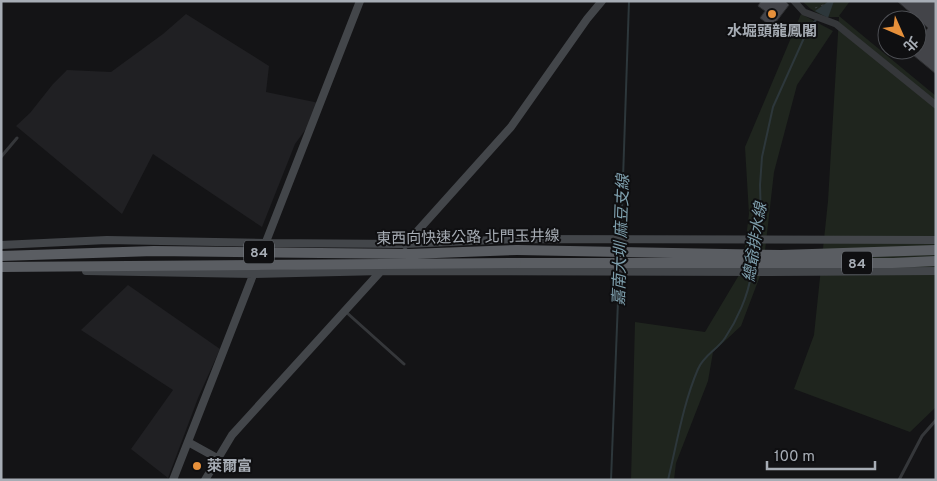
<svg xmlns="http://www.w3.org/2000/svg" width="937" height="481" font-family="Overpass,'Noto Sans TC',sans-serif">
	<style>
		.built { fill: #202023 }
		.green { fill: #1f251e }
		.water { fill: #2d373b }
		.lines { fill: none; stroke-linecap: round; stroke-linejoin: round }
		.stream { stroke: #2d373b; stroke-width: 2 }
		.building { fill: #434449; stroke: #2e2f31 }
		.path { stroke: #3b3e41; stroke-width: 1; stroke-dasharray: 2.5 4; stroke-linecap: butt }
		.service { stroke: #35373a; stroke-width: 3 }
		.tertiary { stroke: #35373a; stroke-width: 7 }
		.secondary { stroke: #43464a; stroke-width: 8 }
		.trunk { stroke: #5a5d62; stroke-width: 10 }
		.trunk-bridge { stroke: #5a5d62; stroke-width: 10 }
		.poi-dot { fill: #e6903b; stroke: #0f0f11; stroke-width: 2 }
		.labels { text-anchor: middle; stroke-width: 4; stroke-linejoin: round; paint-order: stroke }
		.shield { fill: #0f0f11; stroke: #797e84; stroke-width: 1 }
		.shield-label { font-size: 14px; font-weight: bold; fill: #a7adb5 }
		.poi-label { font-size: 15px; font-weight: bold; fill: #a7adb5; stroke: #0f0f11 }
		.street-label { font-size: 15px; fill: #a7adb5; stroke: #0f0f11 }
		.water-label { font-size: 16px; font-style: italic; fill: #7fa0ae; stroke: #0f0f11 }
	</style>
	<rect width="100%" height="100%" fill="#141416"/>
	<path class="built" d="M186,14L269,66L266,92L324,104L295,144L262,227L153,154L122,214L16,126L30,113L53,84L67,70L111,72L163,34Z
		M128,285L220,349L198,398L168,478L131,449L173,390L81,330Z"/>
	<path class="green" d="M802,1H850L839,16L936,96V407L910,432L794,389L814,335L828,201L839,17C823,18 814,13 802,1Z
		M801,14L833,31L797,85L774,172L763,268L741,326L713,352L708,381L676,463L674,480H631L635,322L705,332L742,270L749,214L745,147Z"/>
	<path class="water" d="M829,1H834L828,18L815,11Z"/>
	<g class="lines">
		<path class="stream" d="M621,238L629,1
			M758,238L761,219L760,185L762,157L773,107L808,29L816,20
			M611,480L619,275
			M668,480C677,443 683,404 698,369C704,355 717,350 725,338C737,320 748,296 751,275"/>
	</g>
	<path class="building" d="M761,1H785L789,5L772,27L760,18L765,11L758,6Z
		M897,1H936V74L907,50H917V40L928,28Z"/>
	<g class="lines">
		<path class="path" d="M815,8L823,5L825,1"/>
		<path class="service" d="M1,157L17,138
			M346,312L404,364
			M899,480L922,436L936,420"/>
		<path class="tertiary" d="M794,1L804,12L836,24L936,105"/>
		<path class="secondary" d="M1,245L107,240L265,243L405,244L518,239L936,240
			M405,245L511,127L587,19L602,1
			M86,271L253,274L382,271L772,272L936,271
			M188,442L217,458
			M173,480L360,1
			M205,480L232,435L382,270"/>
		<path class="trunk" d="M517,250L781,255L936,250
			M516,263H893L936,261"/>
		<path class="trunk-bridge" d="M1,256L154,251L409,254L517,250
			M1,267L516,263"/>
	</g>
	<g class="poi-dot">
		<circle cx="772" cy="14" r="5"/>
		<circle cx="197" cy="466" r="5"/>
	</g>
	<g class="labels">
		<g class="shield">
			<rect x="244" y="240.5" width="30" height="23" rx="4"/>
			<rect x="842" y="251.5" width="30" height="23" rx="4"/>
		</g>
		<g class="shield-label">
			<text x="259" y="257">84</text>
			<text x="857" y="268">84</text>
		</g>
		<g class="poi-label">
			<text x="772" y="36">水堀頭龍鳳閣</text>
			<text x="207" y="471" text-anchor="start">萊爾富</text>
		</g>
		<g class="street-label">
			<text transform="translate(468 237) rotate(-1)" y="5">東西向快速公路 北門玉井線</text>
		</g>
		<g class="water-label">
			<text transform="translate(620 240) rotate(-88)" y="6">嘉南大圳 麻豆支線</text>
			<text transform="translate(754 242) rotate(-81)" y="6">總爺排水線</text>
		</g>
	</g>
	<rect width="937" height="481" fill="none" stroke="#a7adb5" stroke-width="5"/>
	<g transform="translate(902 35) rotate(135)"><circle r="24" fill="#0f0f11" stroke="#4c4e53"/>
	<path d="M0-4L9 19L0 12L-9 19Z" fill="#e6903b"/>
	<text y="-8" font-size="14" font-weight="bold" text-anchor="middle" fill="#a7adb5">北</text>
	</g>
	<path d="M767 461v8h108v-8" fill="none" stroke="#a7adb5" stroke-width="2.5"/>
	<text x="774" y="461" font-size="15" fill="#a7adb5" stroke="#0f0f11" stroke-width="4" paint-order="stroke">100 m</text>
</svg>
